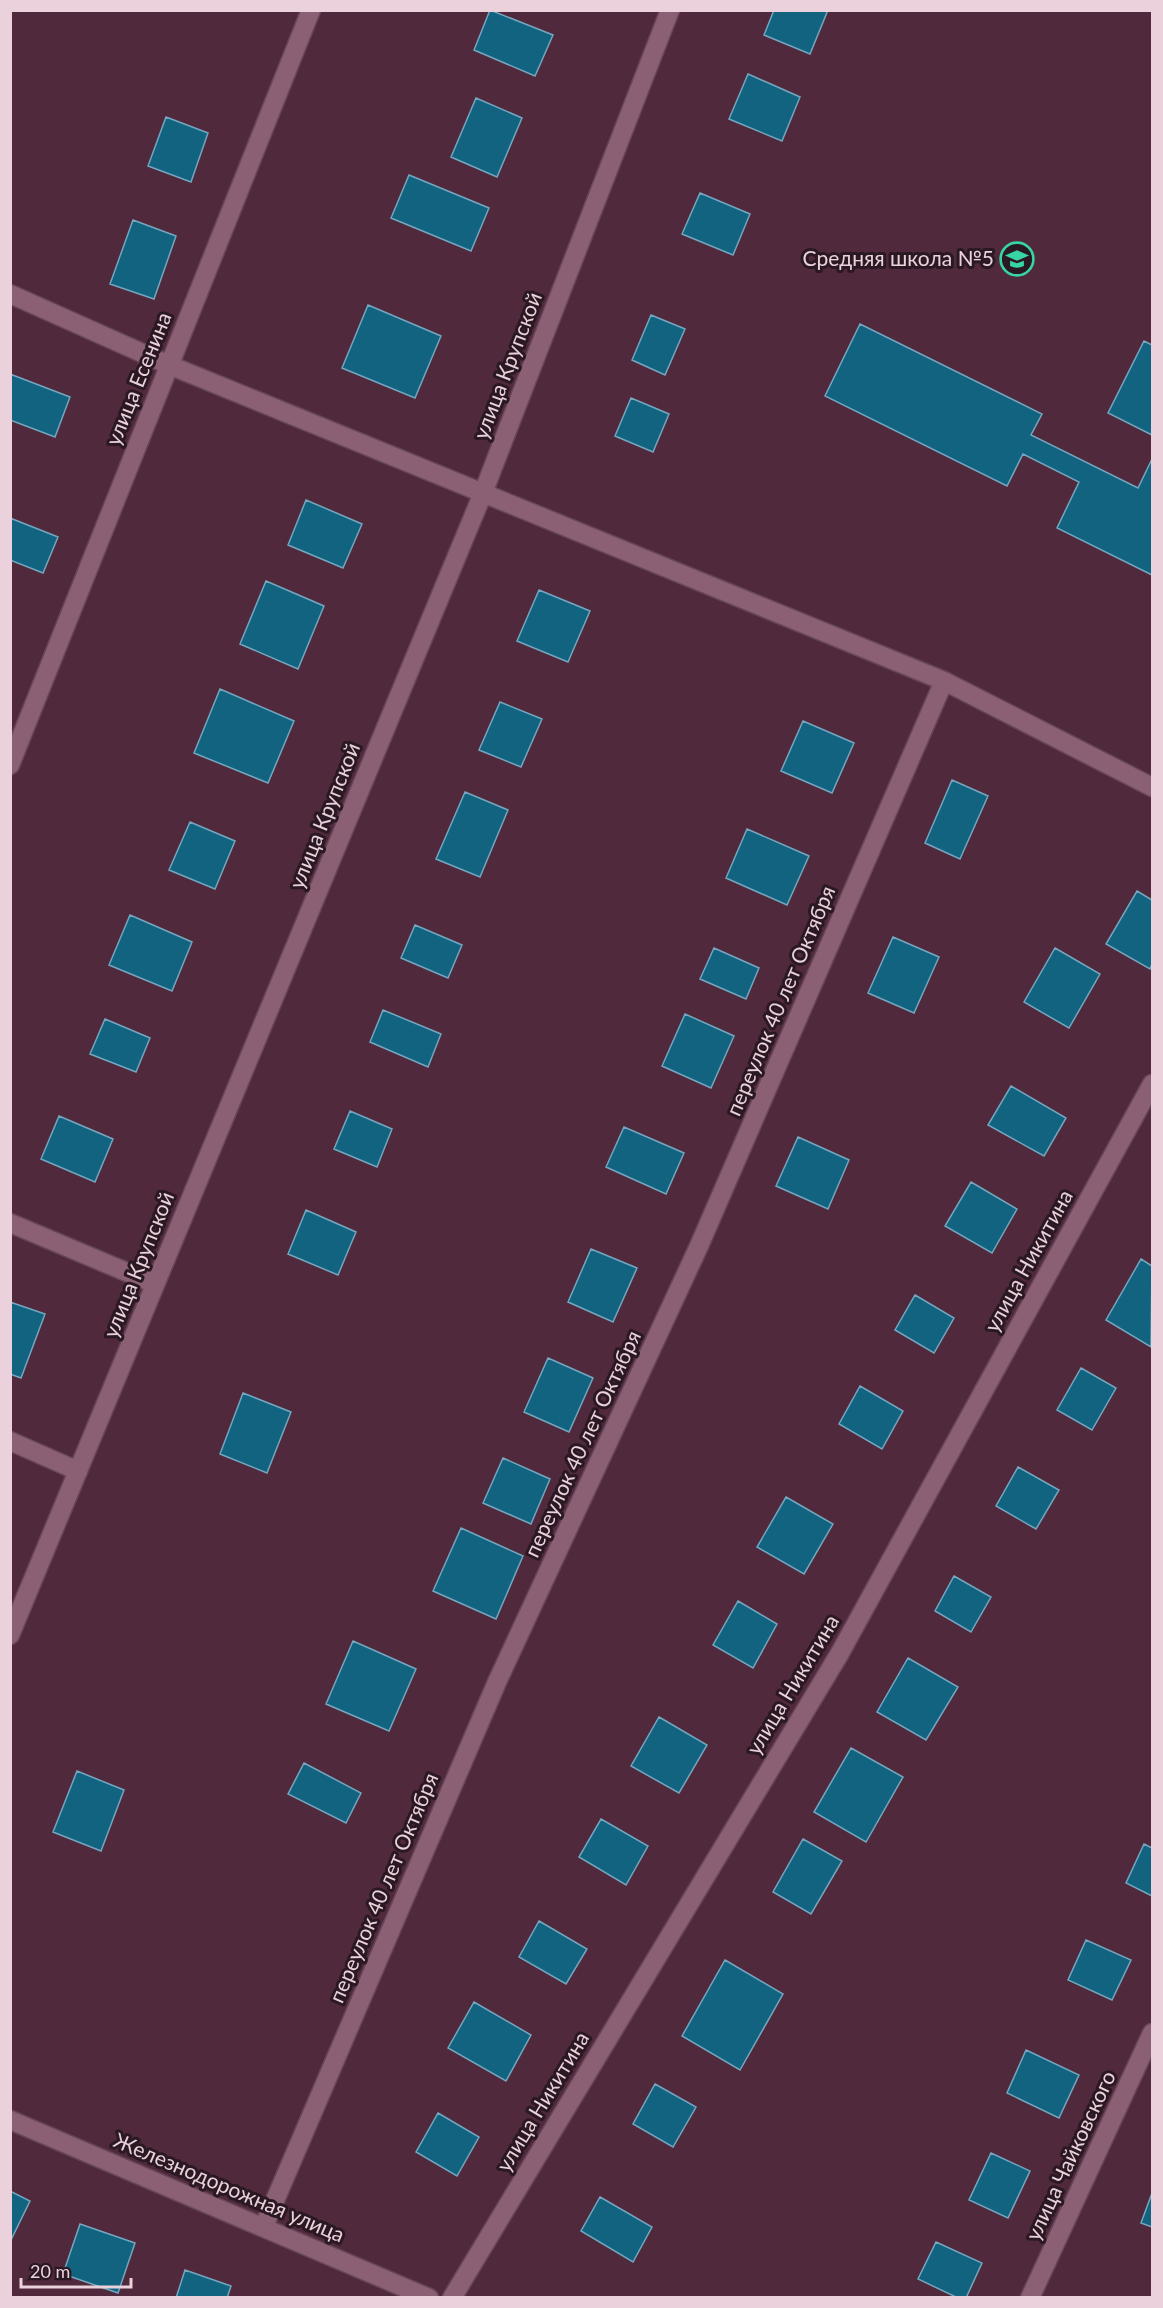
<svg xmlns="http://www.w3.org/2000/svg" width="1163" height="2308" font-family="Lato,sans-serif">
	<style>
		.building { fill: #116380; stroke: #74a7bf; stroke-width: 1.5 }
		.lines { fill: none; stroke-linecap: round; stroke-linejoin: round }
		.lane-casing { stroke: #674658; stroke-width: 21 }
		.street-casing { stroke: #674658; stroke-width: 21 }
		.lane { stroke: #8b6075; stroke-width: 18 }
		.street { stroke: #8b6075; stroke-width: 18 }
		.labels { text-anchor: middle; stroke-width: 6; stroke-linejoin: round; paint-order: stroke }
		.poi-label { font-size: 21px; fill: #ead1dc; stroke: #2a1922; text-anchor: end }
		.street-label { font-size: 21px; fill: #ead1dc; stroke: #2a1922 }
	</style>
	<rect width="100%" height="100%" fill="#50293d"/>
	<path class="building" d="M490,10L553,35L535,76L474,50Z
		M774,10H828L810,54L764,35Z
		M748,74L800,97L782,141L729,119Z
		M476,98L522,118L497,177L451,157Z
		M166,117L208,133L191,182L148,166Z
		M409,175L489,208L471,251L391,218Z
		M700,193L750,214L733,255L682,234Z
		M133,220L176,236L154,299L110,284Z
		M368,305L441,336L415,398L342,368Z
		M651,315L685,329L665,375L632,360Z
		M860,324L1042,414L1031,435L1138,488L1152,459V575L1057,528L1079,482L1023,454L1007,486L825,396Z
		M1144,341L1152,345V435L1108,413Z
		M10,374L70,397L55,437L10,420Z
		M631,398L669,414L653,452L615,436Z
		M306,500L362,524L343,568L288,545Z
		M10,518L58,537L43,573L10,560Z
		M266,581L324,606L298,669L240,644Z
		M539,590L590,611L568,662L517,641Z
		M220,689L294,721L268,783L194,753Z
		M500,702L542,719L521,767L479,750Z
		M803,721L854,743L832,793L781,771Z
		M952,780L988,796L960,859L925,843Z
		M465,792L508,810L480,877L436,859Z
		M190,822L235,841L215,889L169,870Z
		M747,829L809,856L787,905L726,878Z
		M1137,891L1152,900V964L1150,969L1106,944Z
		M130,915L192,942L172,991L109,965Z
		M415,925L462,945L448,978L401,958Z
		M893,937L939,957L914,1013L868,993Z
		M714,948L759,968L746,999L700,979Z
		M1055,948L1100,974L1069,1028L1024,1002Z
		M383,1010L441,1034L428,1067L370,1042Z
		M685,1014L734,1036L711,1088L662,1066Z
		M105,1019L150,1038L136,1072L90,1054Z
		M1011,1086L1066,1118L1044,1156L988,1125Z
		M350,1111L392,1129L377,1167L334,1149Z
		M59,1116L113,1139L95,1182L41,1159Z
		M624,1127L684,1153L666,1194L606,1167Z
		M798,1137L849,1160L828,1209L776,1186Z
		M971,1182L1017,1209L992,1253L945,1226Z
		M306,1210L356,1232L338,1275L288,1254Z
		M591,1249L637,1268L613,1322L568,1302Z
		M1141,1259L1152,1266L1151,1347L1106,1320Z
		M915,1295L954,1318L934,1353L895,1330Z
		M10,1302L45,1314L21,1378L10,1374Z
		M548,1358L593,1378L569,1432L524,1412Z
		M1081,1368L1116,1388L1092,1430L1057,1410Z
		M860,1386L903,1411L882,1449L839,1424Z
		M243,1393L291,1412L267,1473L220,1454Z
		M503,1458L550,1479L531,1524L483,1503Z
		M1018,1467L1059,1490L1036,1529L996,1506Z
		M786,1497L833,1524L804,1574L757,1547Z
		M461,1528L523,1556L496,1619L433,1591Z
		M954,1576L991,1597L971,1632L935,1611Z
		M738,1601L777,1624L753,1668L713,1645Z
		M353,1641L416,1669L389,1731L326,1704Z
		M908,1658L958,1687L926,1740L877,1712Z
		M659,1717L707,1745L679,1793L631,1766Z
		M851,1748L903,1777L866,1842L814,1812Z
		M304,1763L361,1793L346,1823L288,1794Z
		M77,1771L124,1790L101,1851L53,1832Z
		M601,1819L648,1846L626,1885L579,1857Z
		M803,1839L842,1861L811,1914L773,1892Z
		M1144,1844L1152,1848V1896L1126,1883Z
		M539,1921L587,1949L566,1984L519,1957Z
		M1086,1940L1131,1960L1112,2000L1068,1980Z
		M725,1960L783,1994L740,2070L682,2036Z
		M474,2002L531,2035L506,2081L448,2048Z
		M1026,2050L1079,2075L1059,2118L1007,2093Z
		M655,2084L696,2107L673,2147L633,2124Z
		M438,2113L479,2137L457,2176L416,2152Z
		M991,2153L1030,2171L1008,2218L969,2200Z
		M10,2191L30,2201L10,2242Z
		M1152,2193V2227L1141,2223Z
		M600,2197L652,2227L633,2262L581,2231Z
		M80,2224L135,2243L118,2293L63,2274Z
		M936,2242L982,2263L966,2298H958L918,2279Z
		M185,2270L231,2286L227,2298H176Z"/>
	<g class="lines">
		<defs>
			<path id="lane" d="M10,1441L78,1471"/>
			<path id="street" d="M10,294L169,365L944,681L1152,787
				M10,765L311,10
				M10,1223L155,1284
				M10,1635L483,493L670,10
				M10,2120L429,2298
				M264,2226L497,1682L699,1246L944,681
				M452,2298L840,1653L1152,1084
				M1030,2298L1152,2033"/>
		</defs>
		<use href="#lane" class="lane-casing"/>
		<use href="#street" class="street-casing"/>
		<use href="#lane" class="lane"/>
		<use href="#street" class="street"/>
	</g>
	<defs>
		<symbol id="school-ring" viewBox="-11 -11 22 22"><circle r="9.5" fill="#2a1922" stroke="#37d4a6" stroke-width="1.5"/><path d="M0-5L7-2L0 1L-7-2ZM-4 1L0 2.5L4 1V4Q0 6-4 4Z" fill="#37d4a6"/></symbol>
	</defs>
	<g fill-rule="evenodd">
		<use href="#school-ring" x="998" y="240" width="38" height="38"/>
	</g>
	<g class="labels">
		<g class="poi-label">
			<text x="994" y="266">Средняя школа №5</text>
		</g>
		<g class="street-label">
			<text transform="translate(508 366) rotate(-69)" y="7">улица Крупской</text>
			<text transform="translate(139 379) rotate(-68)" y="7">улица Есенина</text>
			<text transform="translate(325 816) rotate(-68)" y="7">улица Крупской</text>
			<text transform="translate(781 1001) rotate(-67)" y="7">переулок 40 лет Октября</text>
			<text transform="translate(1029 1261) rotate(-61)" y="7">улица Никитина</text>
			<text transform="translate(139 1265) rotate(-68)" y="7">улица Крупской</text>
			<text transform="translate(583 1444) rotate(-65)" y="7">переулок 40 лет Октября</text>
			<text transform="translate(793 1685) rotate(-59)" y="7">улица Никитина</text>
			<text transform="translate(384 1888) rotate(-67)" y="7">переулок 40 лет Октября</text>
			<text transform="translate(543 2102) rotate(-59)" y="7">улица Никитина</text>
			<text transform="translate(1071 2156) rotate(-65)" y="7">улица Чайковского</text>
			<text transform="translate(229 2188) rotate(23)" y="7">Железнодорожная улица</text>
		</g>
	</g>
	<rect width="1163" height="2308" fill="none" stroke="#ead1dc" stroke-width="24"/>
	<path d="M21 2278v9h110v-9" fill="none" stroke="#ead1dc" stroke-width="3"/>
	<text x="30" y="2278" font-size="18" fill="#ead1dc" stroke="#2a1922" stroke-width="4.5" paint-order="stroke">20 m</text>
</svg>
